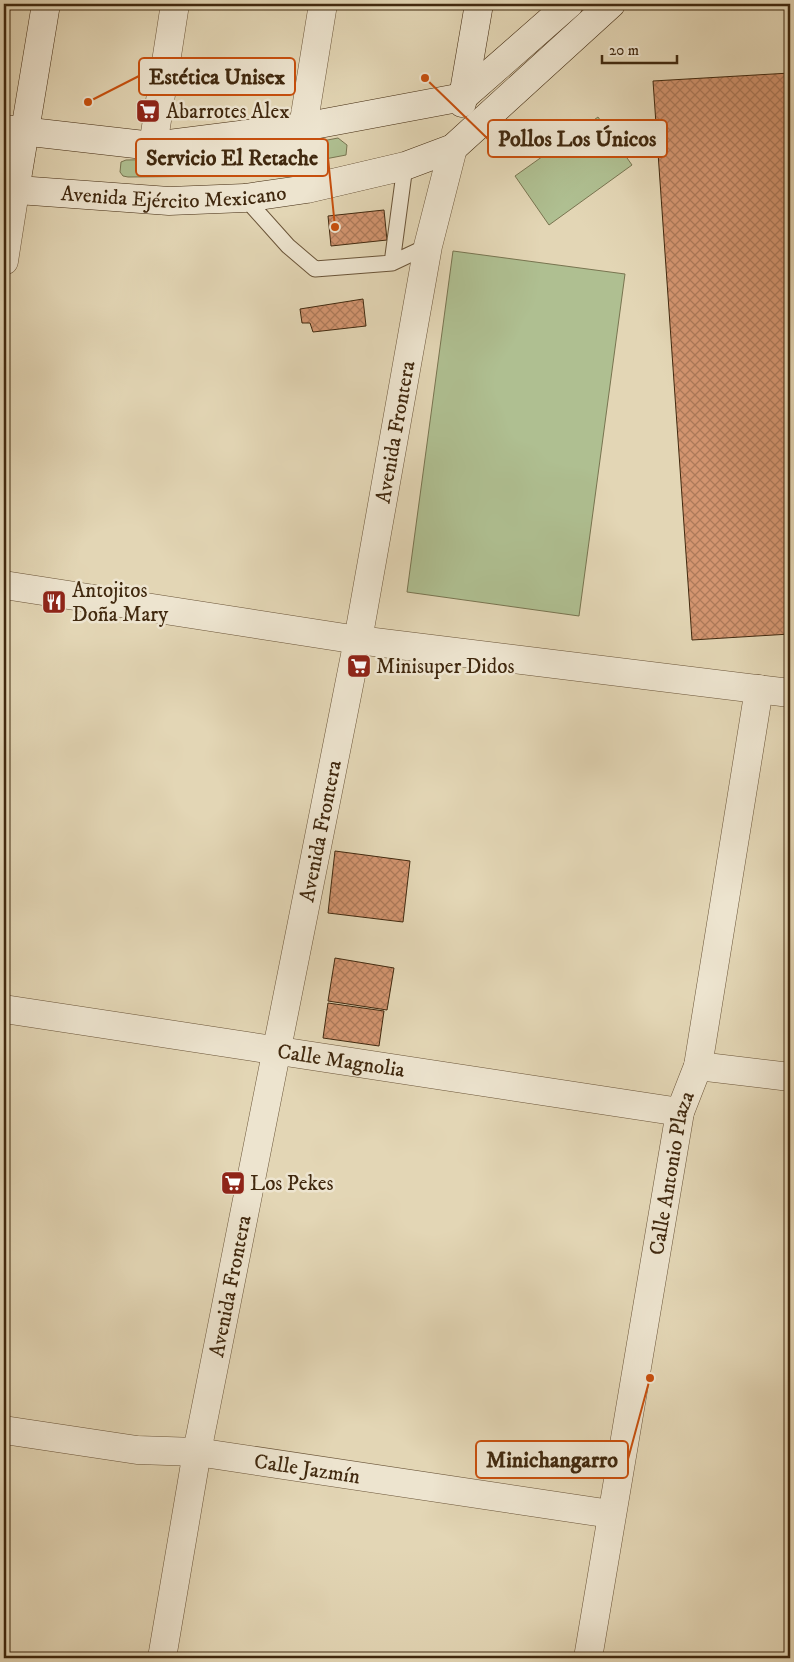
<svg xmlns="http://www.w3.org/2000/svg" width="794" height="1662" font-family="'IM FELL DW Pica',serif">
	<style>
		.garden { fill: #afbf91; stroke: #787450 }
		.building { fill: url(#building-cross-hatch); stroke: #41290f }
		.lines { fill: none; stroke-linecap: round; stroke-linejoin: round }
		.lane-casing { stroke: #6a5438; stroke-width: 17 }
		.street-casing { stroke: #6a5438; stroke-width: 29 }
		.secondary-casing { stroke: #41290f; stroke-width: 29 }
		.lane { stroke: #ede4cf; stroke-width: 15 }
		.street { stroke: #ede4cf; stroke-width: 28 }
		.secondary { stroke: #ede4cf; stroke-width: 28 }
		.labels { text-anchor: middle; stroke-width: 5; stroke-linejoin: round; paint-order: stroke }
		.poi-label { font-size: 21px; fill: #41290f; stroke: #ede4cf; text-anchor: start }
		.street-label { font-size: 21px; fill: #41290f; stroke: #ede4cf }
		.leader { fill: none; stroke: #c74f0d; stroke-width: 2 }
		.callout-dot { fill: #c74f0d; stroke: #ede4cf; stroke-width: 2 }
		.callout { fill: #ede4cf; stroke: #c74f0d; stroke-width: 2 }
		.callout-label { font-size: 22px; text-anchor: middle; font-weight: bold; fill: #41290f }
	</style>
	<defs>
		<pattern id="building-cross-hatch" width="8" height="8" patternUnits="userSpaceOnUse" patternTransform="scale(1.25)"><rect width="8" height="8" fill="#d39570"/><path d="M0 0l8 8M0 8l8-8" fill="none" stroke="#ad7a5a"/></pattern>
	</defs>
	<rect width="100%" height="100%" fill="#e3d6b5"/>
	<filter id="stains"><feTurbulence type="fractalNoise" baseFrequency=".004" numOctaves="4"/><feColorMatrix values="0 0 0 0 .2 0 0 0 0 .09 0 0 0 0 .02 0 0 0 .5 -.17"/></filter>
	<radialGradient id="worn" r=".72"><stop offset=".6" stop-color="#630" stop-opacity="0"/><stop offset="1" stop-color="#630" stop-opacity=".3"/></radialGradient>
	<path class="garden" d="M598,117L632,165L549,225L515,176Z
		M338,138L347,145L346,155L236,176L128,177L123,176L120,172L121,162L126,160L233,158Z
		M453,251L625,274L579,616L407,592Z"/>
	<path class="building" d="M4,8H10L4,50Z
		M790,73V634L692,640L653,81Z
		M384,210L387,240L331,246L328,216Z
		M363,299L366,326L313,332L310,323H302L300,309Z
		M335,851L410,861L403,922L328,913Z
		M335,958L394,968L387,1010L328,1001Z
		M328,1003L384,1011L379,1046L323,1038Z"/>
	<g class="lines">
		<defs>
			<path id="lane" d="M245,198L288,246L315,269L392,263L428,246
				M392,263L405,166"/>
			<g id="street">
				<path d="M303,127L323,4"/>
				<path d="M153,146L175,4"/>
				<path d="M4,261L15,191"/>
				<path d="M4,585L358,640L790,693"/>
				<path id="s1" d="M4,1009L680,1112"/>
				<path d="M698,1066L790,1077"/>
				<path id="s2" d="M4,1430L137,1450L197,1452L611,1514"/>
				<path id="s3" d="M162,1658L197,1452L358,640L428,246L453,148"/>
				<path id="s4" d="M588,1658L680,1112L698,1066L759,689"/>
			</g>
			<g id="secondary">
				<path d="M462,103L479,4"/>
				<path d="M4,129L153,146L303,127L463,97L569,4"/>
				<path id="s5" d="M4,189L169,201L245,198L307,189L405,166L453,148L611,4"/>
				<path d="M15,191L46,4"/>
			</g>
		</defs>
		<use href="#lane" class="lane-casing"/>
		<use href="#street" class="street-casing"/>
		<use href="#secondary" class="secondary-casing"/>
		<use href="#lane" class="lane"/>
		<use href="#street" class="street"/>
		<use href="#secondary" class="secondary"/>
	</g>
	<defs>
		<symbol id="supermarket-square" viewBox="-11 -11 22 22"><rect x="-9" y="-9" width="18" height="18" rx="4" fill="#8f2418" stroke="#ede4cf"/><path d="M-6-5.5h2.5l.6 2H6L4.5 2H-2.5L-4.4-4H-6ZM-1.5 3.2a1.3 1.3 0 1 0 .1 0ZM3 3.2a1.3 1.3 0 1 0 .1 0Z" fill="#fff"/></symbol>
		<symbol id="restaurant-square" viewBox="-11 -11 22 22"><rect x="-9" y="-9" width="18" height="18" rx="4" fill="#8f2418" stroke="#ede4cf"/><path d="M-5-6h1v4h1v-4h1v4h1v-4h1v5L-1.5 .5V6h-2V.5L-5-1ZM5-6V6H3V1.5H1.5Q1.5-4 5-6Z" fill="#fff"/></symbol>
	</defs>
	<g fill-rule="evenodd">
		<use href="#supermarket-square" x="134" y="97" width="28" height="28"/>
		<use href="#restaurant-square" x="40" y="588" width="28" height="28"/>
		<use href="#supermarket-square" x="345" y="652" width="28" height="28"/>
		<use href="#supermarket-square" x="219" y="1169" width="28" height="28"/>
	</g>
	<g class="labels">
		<g class="poi-label">
			<text x="166" y="118">Abarrotes Alex</text>
			<text x="72" y="597">Antojitos<tspan x="72" dy="24">Doña Mary</tspan></text>
			<text x="376" y="673">Minisuper Didos</text>
			<text x="250" y="1190">Los Pekes</text>
		</g>
		<g class="street-label">
			<text dy="7" stroke="none"><textPath href="#s5" startOffset="170">Avenida Ejército Mexicano</textPath></text>
			<text dy="7" stroke="none"><textPath href="#s3" startOffset="1248">Avenida Frontera</textPath></text>
			<text dy="7" stroke="none"><textPath href="#s3" startOffset="842">Avenida Frontera</textPath></text>
			<text dy="7" stroke="none"><textPath href="#s1" startOffset="341">Calle Magnolia</textPath></text>
			<text dy="7" stroke="none"><textPath href="#s4" startOffset="492">Calle Antonio Plaza</textPath></text>
			<text dy="7" stroke="none"><textPath href="#s3" startOffset="378">Avenida Frontera</textPath></text>
			<text dy="7" stroke="none"><textPath href="#s2" startOffset="306">Calle Jazmín</textPath></text>
		</g>
	</g>
	<path class="leader" d="M88 102L139 76M425 78L488 139M335 227L328 158M650 1378L628 1459"/>
	<g class="callout-dot">
		<circle cx="88" cy="102" r="5"/>
		<circle cx="425" cy="78" r="5"/>
		<circle cx="335" cy="227" r="5"/>
		<circle cx="650" cy="1378" r="5"/>
	</g>
	<g class="callout">
		<rect x="139" y="58" width="156" height="37" rx="5"/>
		<rect x="488" y="120" width="179" height="37" rx="5"/>
		<rect x="136" y="139" width="192" height="37" rx="5"/>
		<rect x="476" y="1441" width="152" height="37" rx="5"/>
	</g>
	<g class="callout-label">
		<text x="217" y="84">Estética Unisex</text>
		<text x="577" y="146">Pollos Los Únicos</text>
		<text x="232" y="165">Servicio El Retache</text>
		<text x="552" y="1467">Minichangarro</text>
	</g>
	<rect width="794" height="1662" fill="none" stroke="#e3d6b5" stroke-width="20"/>
	<rect x="5" y="5" width="784" height="1652" fill="none" stroke="#41290f" stroke-width="2.5"/>
	<rect x="10" y="10" width="774" height="1642" fill="none" stroke="#41290f"/>
	<path d="M602 55v8h75v-8" fill="none" stroke="#41290f" stroke-width="2.5"/>
	<text x="609" y="55" font-size="15" fill="#41290f" stroke="#ede4cf" stroke-width="4" paint-order="stroke">20 m</text>
	<rect width="100%" height="100%" filter="url(#stains)"/>
	<rect width="100%" height="100%" fill="url(#worn)"/>
</svg>
